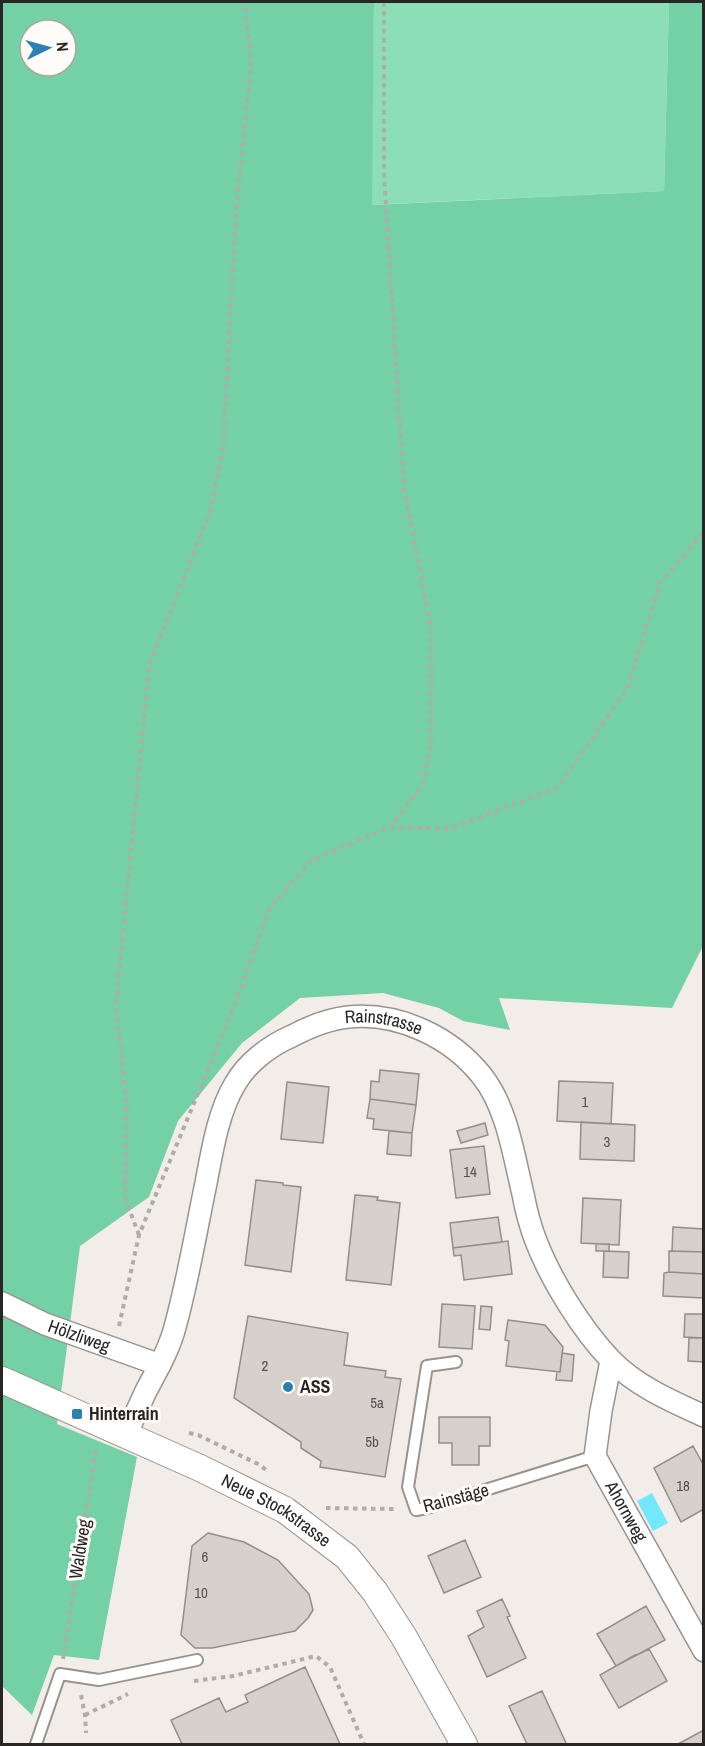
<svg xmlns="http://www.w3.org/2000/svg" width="705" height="1746" font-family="'Archivo Narrow',sans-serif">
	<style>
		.green { fill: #8bdeb6 }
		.forest { fill: #74d1a5; fill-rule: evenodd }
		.water { fill: #73e8fd }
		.building { fill: #d7d1ce; stroke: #938e8a; stroke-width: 1.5 }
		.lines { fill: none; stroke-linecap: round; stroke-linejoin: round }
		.service-casing { stroke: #98938f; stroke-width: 14 }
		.minor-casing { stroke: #98938f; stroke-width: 24 }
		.tertiary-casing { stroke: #98938f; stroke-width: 28 }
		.path { stroke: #b1aca9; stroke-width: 4; stroke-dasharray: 4.5 4.5; stroke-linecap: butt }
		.service { stroke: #fff; stroke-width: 10 }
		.minor { stroke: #fff; stroke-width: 21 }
		.tertiary { stroke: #fff; stroke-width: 26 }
		.poi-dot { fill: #2b82b1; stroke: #fffbf9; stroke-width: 2 }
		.labels { text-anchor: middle; stroke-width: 6; stroke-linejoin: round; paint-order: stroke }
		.number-label { font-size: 15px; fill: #54514f }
		.street-label { font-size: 18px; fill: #282625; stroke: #fffbf9 }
		.poi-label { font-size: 18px; font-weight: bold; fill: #282625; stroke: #fffbf9; text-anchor: start }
	</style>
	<rect width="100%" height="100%" fill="#f3ede9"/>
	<path class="green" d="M374,2H669L664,191L371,205Z"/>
	<path class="forest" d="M2,2H374L372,205L664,191L669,2H704L703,946L672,1008L499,998L510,1030L463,1021L439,1008L383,993L300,998L242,1043L178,1121L149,1197L80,1246L57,1424L137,1457L99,1660L54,1655L32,1715L2,1686ZM30,30H66V66H30Z"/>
	<path class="water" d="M652,1493L668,1523L653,1531L637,1501Z"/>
	<path class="building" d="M380,1070L419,1074L416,1105L370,1099L371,1081L379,1082Z
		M559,1081L613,1083L611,1124L557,1121Z
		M287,1082L329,1087L323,1143L281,1139Z
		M370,1099L416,1105L412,1133L373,1129L374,1119L367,1118Z
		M581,1122L635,1125L634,1161L580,1159Z
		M485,1123L488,1135L461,1143L457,1131Z
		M389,1131L412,1133L411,1156L387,1154Z
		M484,1146L490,1194L456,1198L450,1150Z
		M256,1180L283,1183V1185L301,1187L291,1272L245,1265Z
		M355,1195L378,1197L377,1200L400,1203L391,1285L346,1280Z
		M583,1198L621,1200L619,1245L581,1243Z
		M498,1217L502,1242L453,1248L450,1223Z
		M673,1227L704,1229V1252L672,1251Z
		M508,1241L512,1274L464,1280L461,1255L454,1256L453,1248Z
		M596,1244H609V1251H596Z
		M604,1251L629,1252L628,1278L603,1277Z
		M669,1251L704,1252V1274L669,1272Z
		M669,1272L704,1274V1298L663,1296L664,1273Z
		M442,1304L475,1306L472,1349L439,1347Z
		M481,1306L492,1307L490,1330L479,1329Z
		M685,1314H704V1338L684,1337Z
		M248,1316L348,1333L344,1365L386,1371L385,1377L401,1379L385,1477L320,1467L321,1461L301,1448V1442L234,1398Z
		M508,1320L545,1325L563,1347L560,1372L506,1366L509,1341L505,1340Z
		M689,1338H704V1362L688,1361Z
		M562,1353L574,1355L572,1381L556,1380L557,1372H560Z
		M439,1417H490V1446H479V1465H452V1443H439Z
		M693,1446L704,1466V1509L681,1522L654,1468Z
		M208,1533L244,1542L278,1560L309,1594L313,1610L308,1618L295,1631L212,1648H195L181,1635L192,1546Z
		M465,1540L481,1577L444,1593L428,1556Z
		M502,1599L510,1616L507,1617L526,1658L487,1677L468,1636L484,1627L477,1611Z
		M646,1606L665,1640L616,1666L597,1634Z
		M649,1649L667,1681L619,1708L600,1675L635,1655V1656Z
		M305,1667L340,1744H182L171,1720L219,1698L226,1712L248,1702L245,1695Z
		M542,1691L566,1743L563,1744H527L509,1706Z
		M704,1730V1744H678Z"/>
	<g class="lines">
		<defs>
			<path id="service" d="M456,1362L427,1366L408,1487L416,1510L427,1508L595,1456
				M36,1744L60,1674L99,1680L197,1660"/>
			<g id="minor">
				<path id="s1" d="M2,1303L45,1324L160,1365"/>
				<path id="s2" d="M611,1361L601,1411L595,1456L704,1651"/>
				<path id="s3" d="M126,1436C132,1421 139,1406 146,1391C157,1370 169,1350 175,1327C188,1280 196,1231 206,1183C212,1152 218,1112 235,1084C247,1063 269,1046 292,1036C309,1027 329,1019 348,1017C399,1012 451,1037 482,1076C507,1107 514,1157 523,1194C526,1210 530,1226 536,1241C551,1280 582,1330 611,1360C636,1386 671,1401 704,1416"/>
			</g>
			<g id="tertiary">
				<path id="s4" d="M2,1380L200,1468L285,1510L347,1557L375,1592L404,1637L464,1744"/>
			</g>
		</defs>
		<use href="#service" class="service-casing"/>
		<use href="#minor" class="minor-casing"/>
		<use href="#tertiary" class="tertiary-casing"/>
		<path class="path" d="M384,2V174L404,489L431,628V745L423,784L391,826
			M139,1235L125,1198L127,1107L116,1005L149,666L210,512L223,448L236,211L251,65L245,2
			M119,1326L139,1235L227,1024L270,908L312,860L390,827L448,829L557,788L627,689L660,583L704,532
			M189,1433L198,1435L260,1465L266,1470
			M326,1508L397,1509
			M63,1659L96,1447
			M194,1681L233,1676L316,1656L330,1667L364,1744
			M81,1695L85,1715L86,1733
			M85,1715L128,1694"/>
		<use href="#service" class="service"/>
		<use href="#minor" class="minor"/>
		<use href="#tertiary" class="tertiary"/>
	</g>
	<g class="poi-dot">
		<circle cx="288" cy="1387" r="6"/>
		<rect x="71" y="1408" width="12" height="12" rx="3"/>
	</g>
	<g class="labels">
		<g class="number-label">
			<text x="585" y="1107">1</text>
			<text x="607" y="1147">3</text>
			<text x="470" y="1177">14</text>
			<text x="265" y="1371">2</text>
			<text x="377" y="1408">5a</text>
			<text x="372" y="1447">5b</text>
			<text x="683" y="1491">18</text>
			<text x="205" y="1562">6</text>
			<text x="201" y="1598">10</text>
		</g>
		<g class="street-label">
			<text dy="6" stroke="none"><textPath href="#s3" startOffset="542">Rainstrasse</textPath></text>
			<text dy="6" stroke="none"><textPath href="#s1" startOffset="84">Hölzliweg</textPath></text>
			<text transform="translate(456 1498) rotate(-15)" y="6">Rainstäge</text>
			<text dy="6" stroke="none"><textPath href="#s2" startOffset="160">Ahornweg</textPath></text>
			<text dy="6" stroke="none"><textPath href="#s4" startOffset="304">Neue Stockstrasse</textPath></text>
			<text transform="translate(80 1549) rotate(-81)" y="6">Waldweg</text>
		</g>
		<g class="poi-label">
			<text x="300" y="1393">ASS</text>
			<text x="89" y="1420">Hinterrain</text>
		</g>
	</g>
	<rect width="705" height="1746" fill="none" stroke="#282625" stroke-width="6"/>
	<g transform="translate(48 48) rotate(85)"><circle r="28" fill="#fffbf9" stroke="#a9a6a4" stroke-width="1.5"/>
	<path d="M0-4.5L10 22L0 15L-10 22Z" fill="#2b82b1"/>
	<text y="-9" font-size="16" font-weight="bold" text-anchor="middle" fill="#282625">N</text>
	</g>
</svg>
